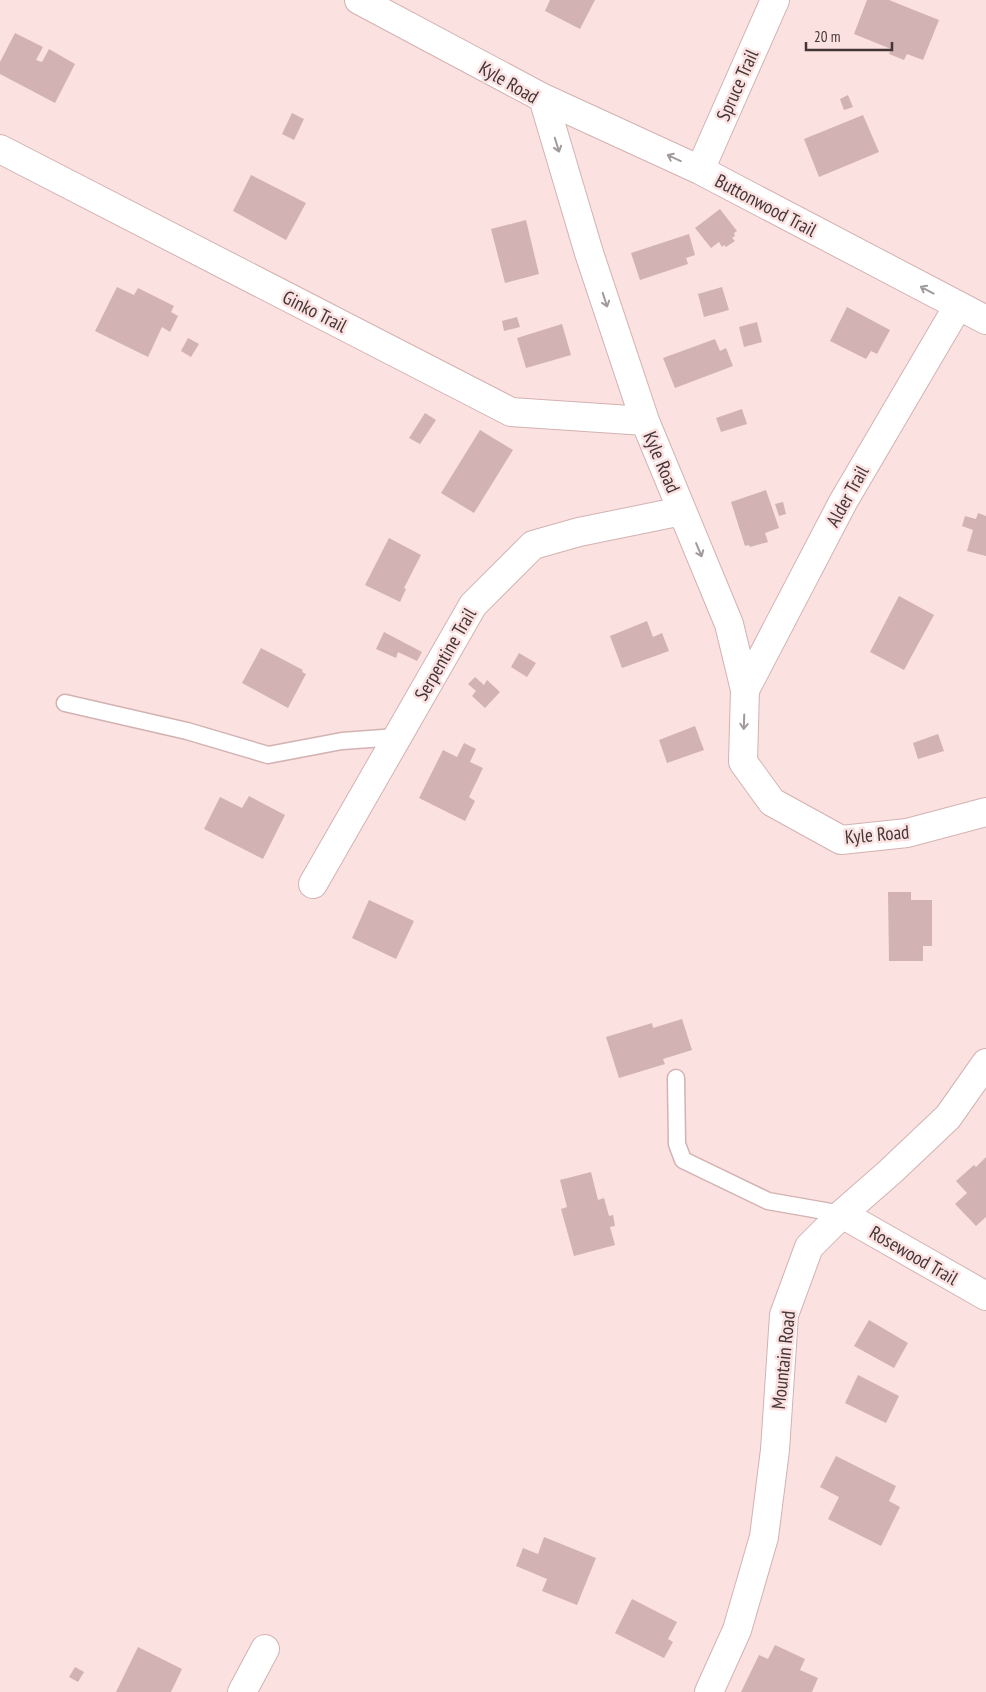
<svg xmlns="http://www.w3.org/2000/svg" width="986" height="1692" font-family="'PT Sans Narrow',sans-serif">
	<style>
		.building { fill: #d2b2b3 }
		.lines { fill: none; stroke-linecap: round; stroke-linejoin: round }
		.lane-casing { stroke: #d2b2b2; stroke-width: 19 }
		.street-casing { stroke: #d2b2b2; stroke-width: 30 }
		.lane { stroke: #fff; stroke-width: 16 }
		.street { stroke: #fff; stroke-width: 28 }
		.oneway { stroke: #a19a9a }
		.labels { text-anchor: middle; stroke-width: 5; stroke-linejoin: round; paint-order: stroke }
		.street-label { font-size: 19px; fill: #433636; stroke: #fce1e1 }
	</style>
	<rect width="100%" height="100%" fill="#fce1e1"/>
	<path class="building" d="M550,0H595L580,29L545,11Z
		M867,0H889L939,20L923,60L907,54L904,60L889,54L891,49L854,34Z
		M15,33L43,47L36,60L42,62L49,49L75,64L55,103L0,74V62Z
		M848,95L853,107L844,110L840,99Z
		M292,113L304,119L294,140L282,134Z
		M863,115L879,152L819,177L804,139Z
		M251,175L306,203L286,240L233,211Z
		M720,209L737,231L734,233L735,236L732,238L735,241L726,247L724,245L722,247L719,242L711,248L695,228Z
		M526,220L539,274L505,283L491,229Z
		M689,234L695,255L686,258L688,264L640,280L631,253Z
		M117,287L134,295L138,288L174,306L171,312L178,316L170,332L162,327L148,357L95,331Z
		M722,287L729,310L704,317L698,294Z
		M847,307L890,330L877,354L871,351L866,359L830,341Z
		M517,317L520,327L504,331L502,321Z
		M757,322L762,342L744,347L739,327Z
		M562,324L571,355L526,368L517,338Z
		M188,338L199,344L191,357L181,351Z
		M715,339L720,351L726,348L733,366L675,388L663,358Z
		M742,409L747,424L721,432L716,418Z
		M425,413L436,420L420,444L409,438Z
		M480,430L513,450L474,513L441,493Z
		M766,490L779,528L765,533L768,542L750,547L749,545L745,546L731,502Z
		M783,502L786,514L779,516L775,504Z
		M978,513L986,516V556L967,551L973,530L962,526L965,516L976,519Z
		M389,538L421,555L404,588L406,589L400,602L365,585Z
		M899,596L934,615L904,670L870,652Z
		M647,621L653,637L662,633L669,651L622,668L610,636Z
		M384,632L422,652L417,661L398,652L396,658L376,649Z
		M261,648L303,670L302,672L306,674L288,708L242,683Z
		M519,653L536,663L527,677L511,667Z
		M475,677L484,685L487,680L500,692L485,708L472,696L476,691L468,684Z
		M695,726L704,750L667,763L659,740Z
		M938,734L944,751L918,759L913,743Z
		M464,743L476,749L470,762L483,768L469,797L475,801L465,821L419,798L443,750L457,757Z
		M249,796L285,815L263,859L204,829L220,797L242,808Z
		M888,892H911V900H932V946H923V961H889Z
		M369,900L414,921L396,959L352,938Z
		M682,1019L692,1050L663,1059L665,1064L619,1078L606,1037L652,1023L653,1028Z
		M986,1157V1217L976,1226L955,1204L967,1193L956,1181L974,1165L976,1167Z
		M591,1172L598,1200L604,1198L609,1216L613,1215L615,1226L610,1227L615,1245L574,1256L561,1209L567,1207L560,1180Z
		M869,1320L908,1343L894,1368L854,1346Z
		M858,1375L899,1396L886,1423L845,1403Z
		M836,1456L896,1486L889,1501L900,1507L881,1546L828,1519L839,1497L820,1487Z
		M544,1537L596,1558L577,1605L542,1591L547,1579L516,1566L523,1548L538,1554Z
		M632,1599L677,1622L668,1639L673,1642L664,1658L615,1633Z
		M775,1645L805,1659L800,1670L818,1678L812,1692H741L759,1655L768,1659Z
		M138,1647L182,1669L171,1692H116Z
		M75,1667L84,1672L78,1682L69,1677Z"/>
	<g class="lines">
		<defs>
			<path id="lane" d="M65,703L187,731L268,755L342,741L397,737
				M676,1078L677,1144L683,1160L768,1201L842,1214"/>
			<path id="street" d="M359,0L543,98L700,170L986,320
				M543,98L589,253L645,421L729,624L745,690L743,762L772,802L841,840L907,833L986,812
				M0,149L511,412L645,421
				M700,170L775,0
				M745,690L843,502L958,306
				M313,884L473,605L533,545L579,532L682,511
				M842,1214L986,1296
				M242,1692L265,1649
				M709,1692L737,1630L764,1537L775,1450L784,1315L809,1247L842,1214L891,1171L948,1117L986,1063"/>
		</defs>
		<use href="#lane" class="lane-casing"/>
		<use href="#street" class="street-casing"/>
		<use href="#lane" class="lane"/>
		<use href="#street" class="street"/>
	</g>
	<defs><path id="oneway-shaft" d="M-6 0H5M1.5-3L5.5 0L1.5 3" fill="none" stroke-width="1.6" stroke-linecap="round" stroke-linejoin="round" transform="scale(1.25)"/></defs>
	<g class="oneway">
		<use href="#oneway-shaft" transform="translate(557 145) rotate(73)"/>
		<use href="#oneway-shaft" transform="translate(674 158) rotate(-155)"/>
		<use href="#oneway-shaft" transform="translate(927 290) rotate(-152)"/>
		<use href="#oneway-shaft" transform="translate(605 300) rotate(72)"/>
		<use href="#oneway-shaft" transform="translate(699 550) rotate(67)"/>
		<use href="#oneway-shaft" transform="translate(744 722) rotate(92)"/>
	</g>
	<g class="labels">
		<g class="street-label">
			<text transform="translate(509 82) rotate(30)" y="7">Kyle Road</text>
			<text transform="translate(737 85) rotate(-66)" y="7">Spruce Trail</text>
			<text transform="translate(766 205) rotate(28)" y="7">Buttonwood Trail</text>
			<text transform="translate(315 311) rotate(27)" y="7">Ginko Trail</text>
			<text transform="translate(662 462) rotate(67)" y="7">Kyle Road</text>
			<text transform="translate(847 496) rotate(-61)" y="7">Alder Trail</text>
			<text transform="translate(445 654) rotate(-60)" y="7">Serpentine Trail</text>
			<text transform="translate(877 834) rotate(-5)" y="7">Kyle Road</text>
			<text transform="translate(914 1255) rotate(30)" y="7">Rosewood Trail</text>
			<text transform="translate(783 1360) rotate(-84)" y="7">Mountain Road</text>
		</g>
	</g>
	<path d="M806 42v8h86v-8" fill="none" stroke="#433636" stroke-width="2.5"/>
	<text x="814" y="42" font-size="15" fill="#433636" stroke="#fce1e1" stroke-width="4" paint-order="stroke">20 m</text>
</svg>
